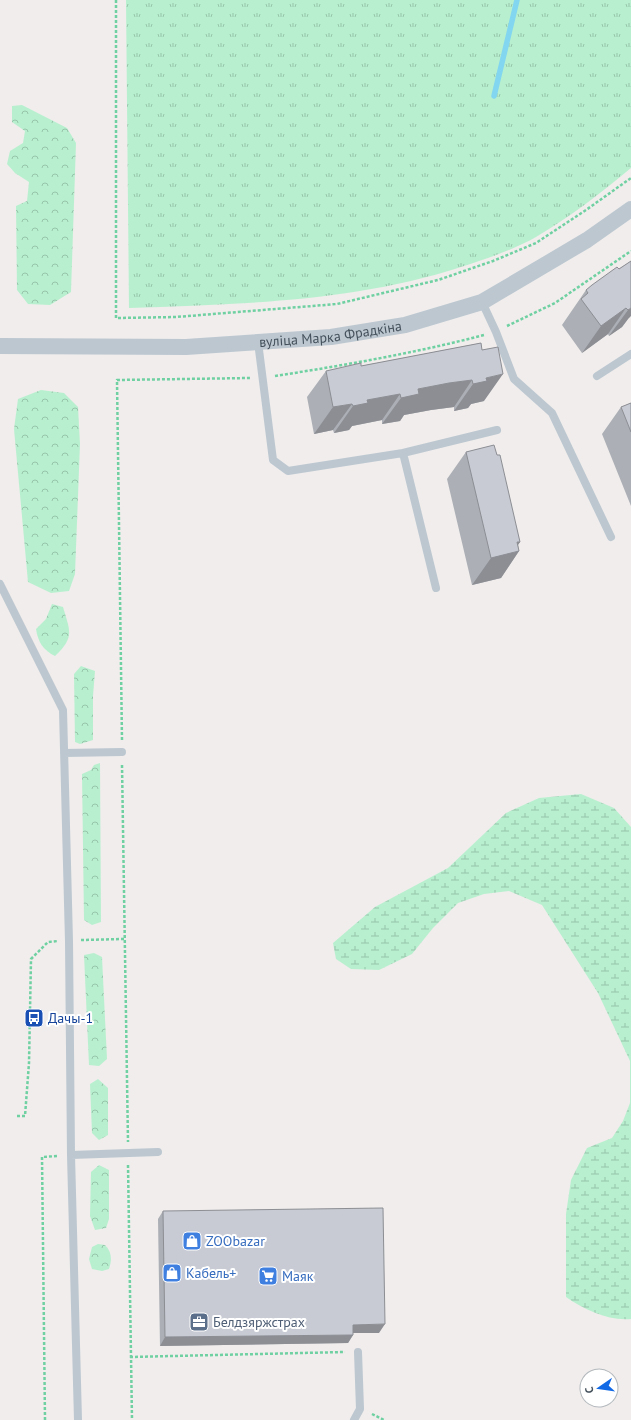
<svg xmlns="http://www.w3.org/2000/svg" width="631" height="1420" font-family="'PT Sans',sans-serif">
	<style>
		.grass { fill: url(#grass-tufts) }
		.forest { fill: url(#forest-crowns) }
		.wetland { fill: url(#wetland-marsh) }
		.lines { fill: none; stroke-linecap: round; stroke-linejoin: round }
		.stream { stroke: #83d6ef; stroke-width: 5.5 }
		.path { stroke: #6fd0a2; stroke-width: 2.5; stroke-dasharray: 3 2; stroke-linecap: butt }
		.lane { stroke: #bcc7d0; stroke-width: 8 }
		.street { stroke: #bcc7d0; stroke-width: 16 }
		.wall { fill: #acafb5 }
		.shaded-wall { fill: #8c8e94 }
		.building { fill: #c8cbd3; stroke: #8c8e94 }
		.labels { text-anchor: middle; stroke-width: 4; stroke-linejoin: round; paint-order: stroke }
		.street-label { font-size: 14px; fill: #44505b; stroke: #fff }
		.transit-label { font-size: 14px; fill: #164399; stroke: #fff; text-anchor: start }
		.shop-label { font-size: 14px; fill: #366cbe; stroke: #fff; text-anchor: start }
		.service-label { font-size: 14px; fill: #4e5e75; stroke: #fff; text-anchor: start }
	</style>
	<defs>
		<pattern id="grass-tufts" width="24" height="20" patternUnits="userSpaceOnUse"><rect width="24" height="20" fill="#b8f0cf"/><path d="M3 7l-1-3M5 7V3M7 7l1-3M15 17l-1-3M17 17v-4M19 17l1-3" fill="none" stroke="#97c5ab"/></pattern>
		<pattern id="forest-crowns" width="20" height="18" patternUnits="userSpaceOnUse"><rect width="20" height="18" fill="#b8f0cf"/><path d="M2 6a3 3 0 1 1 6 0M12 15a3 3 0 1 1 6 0" fill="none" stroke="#97c5ab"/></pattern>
		<pattern id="wetland-marsh" width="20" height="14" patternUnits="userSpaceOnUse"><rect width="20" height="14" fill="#b8f0cf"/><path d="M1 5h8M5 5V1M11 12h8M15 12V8" fill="none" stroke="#97c5ab"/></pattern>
	</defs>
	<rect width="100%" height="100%" fill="#f0edec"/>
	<path class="grass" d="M126,0H631V168C601,193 570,217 536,237C513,250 486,259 461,267C353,302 241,304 129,308Z"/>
	<path class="forest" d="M22,105L67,128L76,143L71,292L50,305L28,304L17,290L16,206L27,201L29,182L15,173L7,164L10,151L23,143L25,131L12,122V106Z
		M41,390L64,393L78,407L80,444L75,574L69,591L51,593L28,582L14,429L18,399Z
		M52,604L63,607C70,631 75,637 55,656C43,650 38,642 36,629L46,619Z
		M81,666L95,671L93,696V740L80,744L75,742L74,674Z
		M100,763L101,922L92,925L84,920L82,774L91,770L94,765Z
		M94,953L102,957L107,1059L99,1066L89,1065L84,955Z
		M98,1079L108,1088V1135L99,1140L92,1133L90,1084Z
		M99,1165L109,1170V1219L106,1228L95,1230L90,1216L91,1172Z
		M98,1244L105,1245C112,1252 112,1260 109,1269L102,1271L92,1269L89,1259L92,1247Z"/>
	<path class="wetland" d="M581,794L614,808L631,827V1319C608,1321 585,1310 566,1297V1214L571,1180L587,1148L612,1138L623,1121L630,1103V1061L598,993L542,905L509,891L484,894L458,903L433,928L412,954L379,970L351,969L336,959L333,943L375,907L448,868L506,813L539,798Z"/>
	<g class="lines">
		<path class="stream" d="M494,96L517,0"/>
		<path class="path" d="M116,0V318L176,317L337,304L438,280L493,261L536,243L586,210L631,178
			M507,326L555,303L631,251
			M275,376C346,365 415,353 484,335
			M122,740L117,380L250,378
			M122,765L128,1142
			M81,940L124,939
			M17,1116H25L29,1063L31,959L48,942L58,941
			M128,1165L132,1420
			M130,1357L345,1352
			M372,1414L384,1420
			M45,1420L42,1157L58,1156"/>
		<path class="lane" d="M482,302L496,332L514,379L552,413L611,537
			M258,342L273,460L288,471L403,453L497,430
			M597,376L631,354
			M403,453L436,588
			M0,584L63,710L69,941L71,1155L78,1420
			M64,753L122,752
			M71,1155L158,1152
			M354,1420L360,1409L358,1352"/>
		<path class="street" id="s1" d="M0,346L186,347L331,337L405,325L482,302L587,240L631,209"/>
	</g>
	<path class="wall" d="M631,261L628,319L622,327L609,336L608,334L582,353L562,325L586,290Z
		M481,343L484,401L471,404L468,408L454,411V407L431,410L404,415L400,421L382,424V420L352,426L349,430L334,433L333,430L314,434L307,397L326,371L361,366Z
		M631,403V506L602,434L621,407Z
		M466,452L497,455L520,542L518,545L519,551L501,578L472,585L447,479Z
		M163,1211L379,1333H353V1335L348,1343L160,1346L158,1219Z"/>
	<path class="shaded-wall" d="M626,308L608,334L582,353L601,326Z
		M631,308V316L628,319L622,327L609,336L628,310Z
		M503,374L484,401L471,404L468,408L454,411L473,384L486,378Z
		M472,380L454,407L431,410L404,415L400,421L382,424L401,398L418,389L449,383Z
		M400,394L382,420L352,426L349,430L334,433L353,406L367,400Z
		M352,404L333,430L314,434L333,407Z
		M517,542H520L512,553L519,551L501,578L472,585L491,558Z
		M385,1324L379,1333H347L353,1325Z
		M353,1335L348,1343L160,1346L165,1337Z"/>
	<path class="building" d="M631,261V308L628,310L626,308L601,326L581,299L588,293L586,290L592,285L617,267L619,269Z
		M481,343L482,350L498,347L503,374L486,378L487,381L473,384L472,380L449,383L418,389L419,394L401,398L400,394L367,400L368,403L353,406L352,404L333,407L326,371L361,363V366Z
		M631,403V432L621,407Z
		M494,445L497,455H500L520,542H517L519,551L491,558L466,452Z
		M383,1208L385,1324L353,1325V1335L165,1337L163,1211Z"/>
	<defs>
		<symbol id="bus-square" viewBox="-11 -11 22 22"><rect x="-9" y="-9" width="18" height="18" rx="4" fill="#1a4fb4" stroke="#fff"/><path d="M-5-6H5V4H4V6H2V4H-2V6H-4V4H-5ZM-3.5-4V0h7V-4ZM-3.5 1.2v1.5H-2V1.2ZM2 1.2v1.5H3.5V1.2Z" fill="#fff"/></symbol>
		<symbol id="shop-square" viewBox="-11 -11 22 22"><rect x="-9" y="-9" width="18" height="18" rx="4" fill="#3f7fe0" stroke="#fff"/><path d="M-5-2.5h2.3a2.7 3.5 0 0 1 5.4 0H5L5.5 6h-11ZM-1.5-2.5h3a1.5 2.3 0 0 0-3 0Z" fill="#fff"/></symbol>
		<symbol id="supermarket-square" viewBox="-11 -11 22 22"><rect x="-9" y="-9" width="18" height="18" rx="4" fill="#3f7fe0" stroke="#fff"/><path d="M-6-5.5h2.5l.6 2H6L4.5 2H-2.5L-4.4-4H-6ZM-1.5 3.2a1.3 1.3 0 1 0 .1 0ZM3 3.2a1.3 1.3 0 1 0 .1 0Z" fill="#fff"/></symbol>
		<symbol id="office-square" viewBox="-11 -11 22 22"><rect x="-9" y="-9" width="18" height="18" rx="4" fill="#5c6f8a" stroke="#fff"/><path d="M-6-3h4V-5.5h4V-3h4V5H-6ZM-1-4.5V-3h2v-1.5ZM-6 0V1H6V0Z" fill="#fff"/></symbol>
	</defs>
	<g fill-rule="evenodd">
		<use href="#bus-square" x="23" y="1007" width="22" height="22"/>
		<use href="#shop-square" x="181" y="1230" width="22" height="22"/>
		<use href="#shop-square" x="161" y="1262" width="22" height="22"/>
		<use href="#supermarket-square" x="257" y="1265" width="22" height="22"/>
		<use href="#office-square" x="188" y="1311" width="22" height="22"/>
	</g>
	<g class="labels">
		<g class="street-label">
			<text dy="5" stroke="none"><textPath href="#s1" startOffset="331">вуліца Марка Фрадкіна</textPath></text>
		</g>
		<g class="transit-label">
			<text x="48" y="1023">Дачы-1</text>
		</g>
		<g class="shop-label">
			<text x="206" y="1246">ZOObazar</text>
			<text x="186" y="1278">Кабель+</text>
			<text x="282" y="1281">Маяк</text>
		</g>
		<g class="service-label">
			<text x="213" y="1327">Белдзяржстрах</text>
		</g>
	</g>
	<g transform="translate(599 1388) rotate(257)"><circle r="19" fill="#ffffff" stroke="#b4b9bd"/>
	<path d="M0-3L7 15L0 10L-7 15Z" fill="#1169e6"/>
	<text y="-6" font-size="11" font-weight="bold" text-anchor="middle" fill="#44505b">С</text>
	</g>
</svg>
